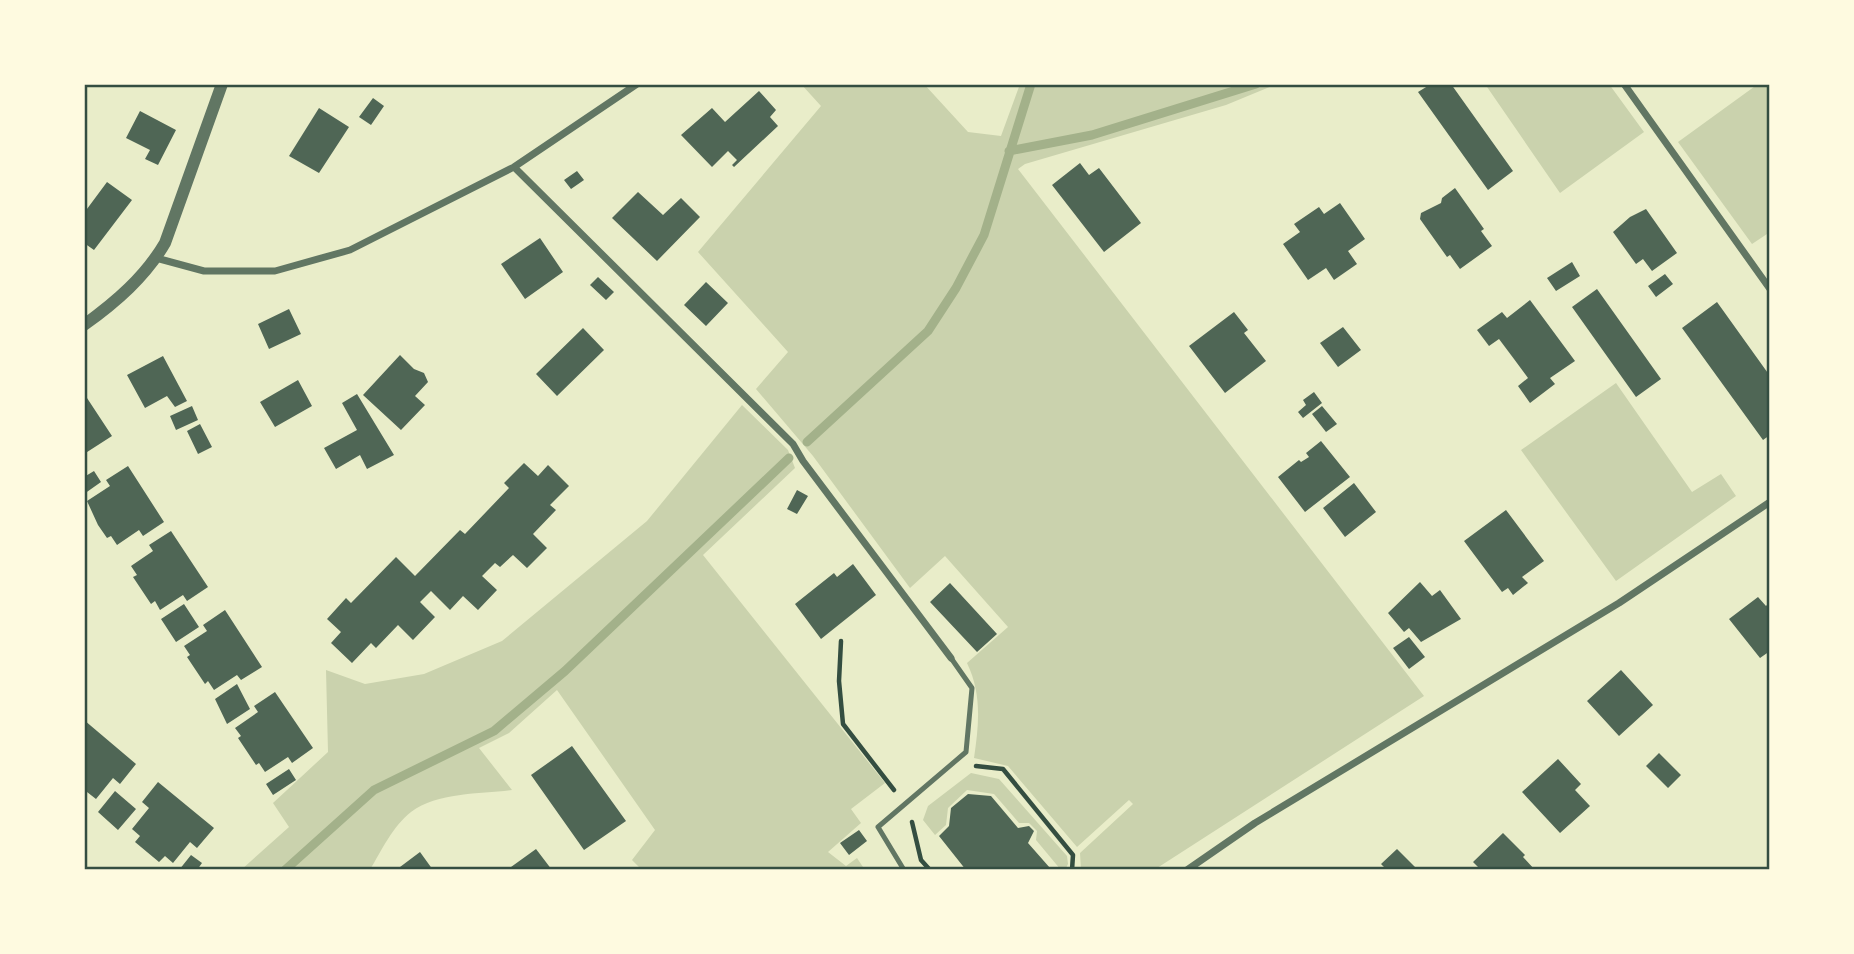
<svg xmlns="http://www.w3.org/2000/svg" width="1854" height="954" font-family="'PT Sans',sans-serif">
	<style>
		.green { fill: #cad2ad }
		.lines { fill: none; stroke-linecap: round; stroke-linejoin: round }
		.stream { stroke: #a3b18a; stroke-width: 9 }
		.building { fill: #4f6655 }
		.path { stroke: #344e41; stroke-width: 4.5 }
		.service { stroke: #617663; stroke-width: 5 }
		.minor { stroke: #617663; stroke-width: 7 }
		.tertiary { stroke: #617663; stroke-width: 12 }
		.neatline { fill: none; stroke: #344e41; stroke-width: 2.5 }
	</style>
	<rect width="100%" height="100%" fill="#e9edc9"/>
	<path class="green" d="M801,84H924L968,132L1001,136L1020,84H1277L1226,105L1025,164L1018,169L1424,696L1154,870H1081L1080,853L1133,804L1129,800L1077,847L1008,766L974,758C979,724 982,694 967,663L1008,627L945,556L910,588L813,456L756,389L788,352L698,252L821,106Z
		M1485,84H1609L1644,132L1560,193Z
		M1758,84H1770V232L1752,244L1678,142Z
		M1616,383L1692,492L1721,474L1736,496L1616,581L1521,450Z
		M742,405L788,450L795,468L703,555L885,783L851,809L861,823L828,852L846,866L857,858L865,870H642L632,860L655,830L557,690L509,733L479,748L512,790C481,794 438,792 411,812C393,826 381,851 370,870H241L289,827L273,803L328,752L326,670L365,684L424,674L502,641L647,521Z
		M971,773L999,779L1067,856L1068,864L1065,870H1061L1036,840L1037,831L1029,823H1019L994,794L967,790L948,808L946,825L935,835L923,820L928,806Z"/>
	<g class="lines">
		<path class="stream" d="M1009,151L1092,135L1256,84
			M807,442L928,331L956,288L984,235L1031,84
			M285,870L374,790L494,731L565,671L789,458"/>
	</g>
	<path class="building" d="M1431,84H1451L1513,171L1488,190L1418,92Z
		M759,91L776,110L770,117L778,126L734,167L732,165L737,160L728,151L712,167L681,135L712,108L725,122Z
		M373,98L384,106L371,125L359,117Z
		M319,108L349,127L319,173L289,156Z
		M140,111L176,130L158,165L145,159L150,150L126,138Z
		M1080,163L1089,175L1099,168L1141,223L1104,252L1052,185Z
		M577,171L584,180L571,189L564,180Z
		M107,182L132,200L94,250L84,243V213Z
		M1455,188L1484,229L1481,231L1492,246L1460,269L1450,255L1447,257L1420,219L1421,213L1441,203L1442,198Z
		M638,192L663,215L681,198L700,217L657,261L612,218Z
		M1340,203L1365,239L1348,251L1357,264L1334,280L1326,268L1308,280L1283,244L1300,232L1294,224L1319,207L1324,214Z
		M1646,209L1677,253L1652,271L1643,259L1636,264L1613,232L1630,217Z
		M540,238L563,272L525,299L501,264Z
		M1572,262L1580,276L1556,291L1547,278Z
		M1665,274L1673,284L1656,297L1648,286Z
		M598,277L614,292L606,300L590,285Z
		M706,282L728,303L706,326L684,305Z
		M1597,289L1661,379L1636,397L1572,307Z
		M1530,300L1575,361L1550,378L1555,384L1530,403L1518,386L1528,378L1514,359L1499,339L1489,346L1477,330L1502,312L1507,318Z
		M1717,302L1770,376V435L1763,440L1682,328Z
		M289,309L301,334L269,349L258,324Z
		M1234,312L1248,330L1244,333L1266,361L1225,393L1189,346Z
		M1343,327L1361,350L1338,367L1320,343Z
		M583,328L604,350L557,396L536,374Z
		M400,355L414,369L424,373L428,382L415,396L425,405L401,430L363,395Z
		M163,356L187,401L175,407L167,396L145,408L127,375Z
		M298,380L312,406L275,427L260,402Z
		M1314,392L1322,403L1303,418L1298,412L1306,405L1303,400Z
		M357,394L394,455L367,469L360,455L336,469L324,448L357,430L342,403Z
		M87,398L112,436L84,454V400Z
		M192,406L198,420L176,430L170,416Z
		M1322,406L1337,424L1326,432L1312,414Z
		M200,424L212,447L198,454L187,431Z
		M1321,441L1350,477L1305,512L1278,477L1299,460L1301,462L1309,457L1306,453Z
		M524,463L538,476L548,465L569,486L550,505L556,510L533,534L547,548L527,568L513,555L500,567L495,563L482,576L497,590L478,610L463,596L450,610L431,591L420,602L435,617L413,640L398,625L376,648L371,643L352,663L331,643L341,632L327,619L346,598L351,603L396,557L415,576L460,530L465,534L509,488L504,483Z
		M128,466L164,522L143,536L139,530L117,545L111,536L107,538L98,525L87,501L110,486L106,480Z
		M94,471L101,482L84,494V477Z
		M1354,483L1376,512L1345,537L1323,508Z
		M797,490L808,496L797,514L787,509Z
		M1506,510L1544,561L1522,577L1528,583L1513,595L1508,588L1502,592L1464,541Z
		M171,531L208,587L187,601L183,595L160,610L155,601L151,604L133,577L137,575L131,566L153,551L149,545Z
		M853,564L876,595L821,639L795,604L834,573L837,577Z
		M1420,582L1432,596L1440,590L1461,619L1421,642L1409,628L1404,632L1388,613Z
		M950,583L997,634L977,652L930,602Z
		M1758,597L1766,606L1770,602V651L1760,658L1729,619Z
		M184,604L199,627L176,642L161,619Z
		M225,610L262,667L241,680L237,675L214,690L208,681L205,684L187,657L190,655L184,646L207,631L203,625Z
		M1409,637L1425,657L1409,669L1393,648Z
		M1621,670L1653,705L1619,736L1587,701Z
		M237,684L250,709L227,724L215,699Z
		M275,692L313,748L292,763L288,757L265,772L259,763L256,765L238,738L241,736L235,728L258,712L254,706Z
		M84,720L136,764L120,784L113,778L96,799L87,792L84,796Z
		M572,746L626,821L584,850L531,775Z
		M1659,753L1681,775L1668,788L1646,766Z
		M1558,759L1581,784L1575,790L1590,806L1560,833L1522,792Z
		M289,769L296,780L273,795L266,784Z
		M158,782L214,828L197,848L190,842L173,863L165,856L159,862L135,842L140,836L132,829L149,808L142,802Z
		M115,791L136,809L118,830L98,812Z
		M968,794L991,796L1018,828L1029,826L1034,831L1028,843L1050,868L966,870L939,836L949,826L951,808Z
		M859,830L867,841L849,855L840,843Z
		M1503,833L1525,855L1523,857L1535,870H1481L1473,862Z
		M536,849L552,870H514L511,867Z
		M1397,849L1418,870H1387L1381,864Z
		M420,852L433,870H396Z
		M191,855L202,863L197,870H179Z"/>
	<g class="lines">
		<path class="path" d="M841,641L839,681L843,724L894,790
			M976,766L1003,769L1073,855L1072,870
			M912,822L921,860L930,870"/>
		<path class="service" d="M904,870L878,827L966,752L972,688L951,658"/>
		<path class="minor" d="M1624,84L1770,289
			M514,167L793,444L803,461L951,658
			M156,258L204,271H275L350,250L514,167L637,84
			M1187,870L1255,823L1619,603L1770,502"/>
		<path class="tertiary" d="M84,325C116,302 145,277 165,243L222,84"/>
	</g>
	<rect width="1854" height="954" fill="none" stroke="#fefae0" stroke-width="172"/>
	<rect x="86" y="86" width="1682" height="782" class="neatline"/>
</svg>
